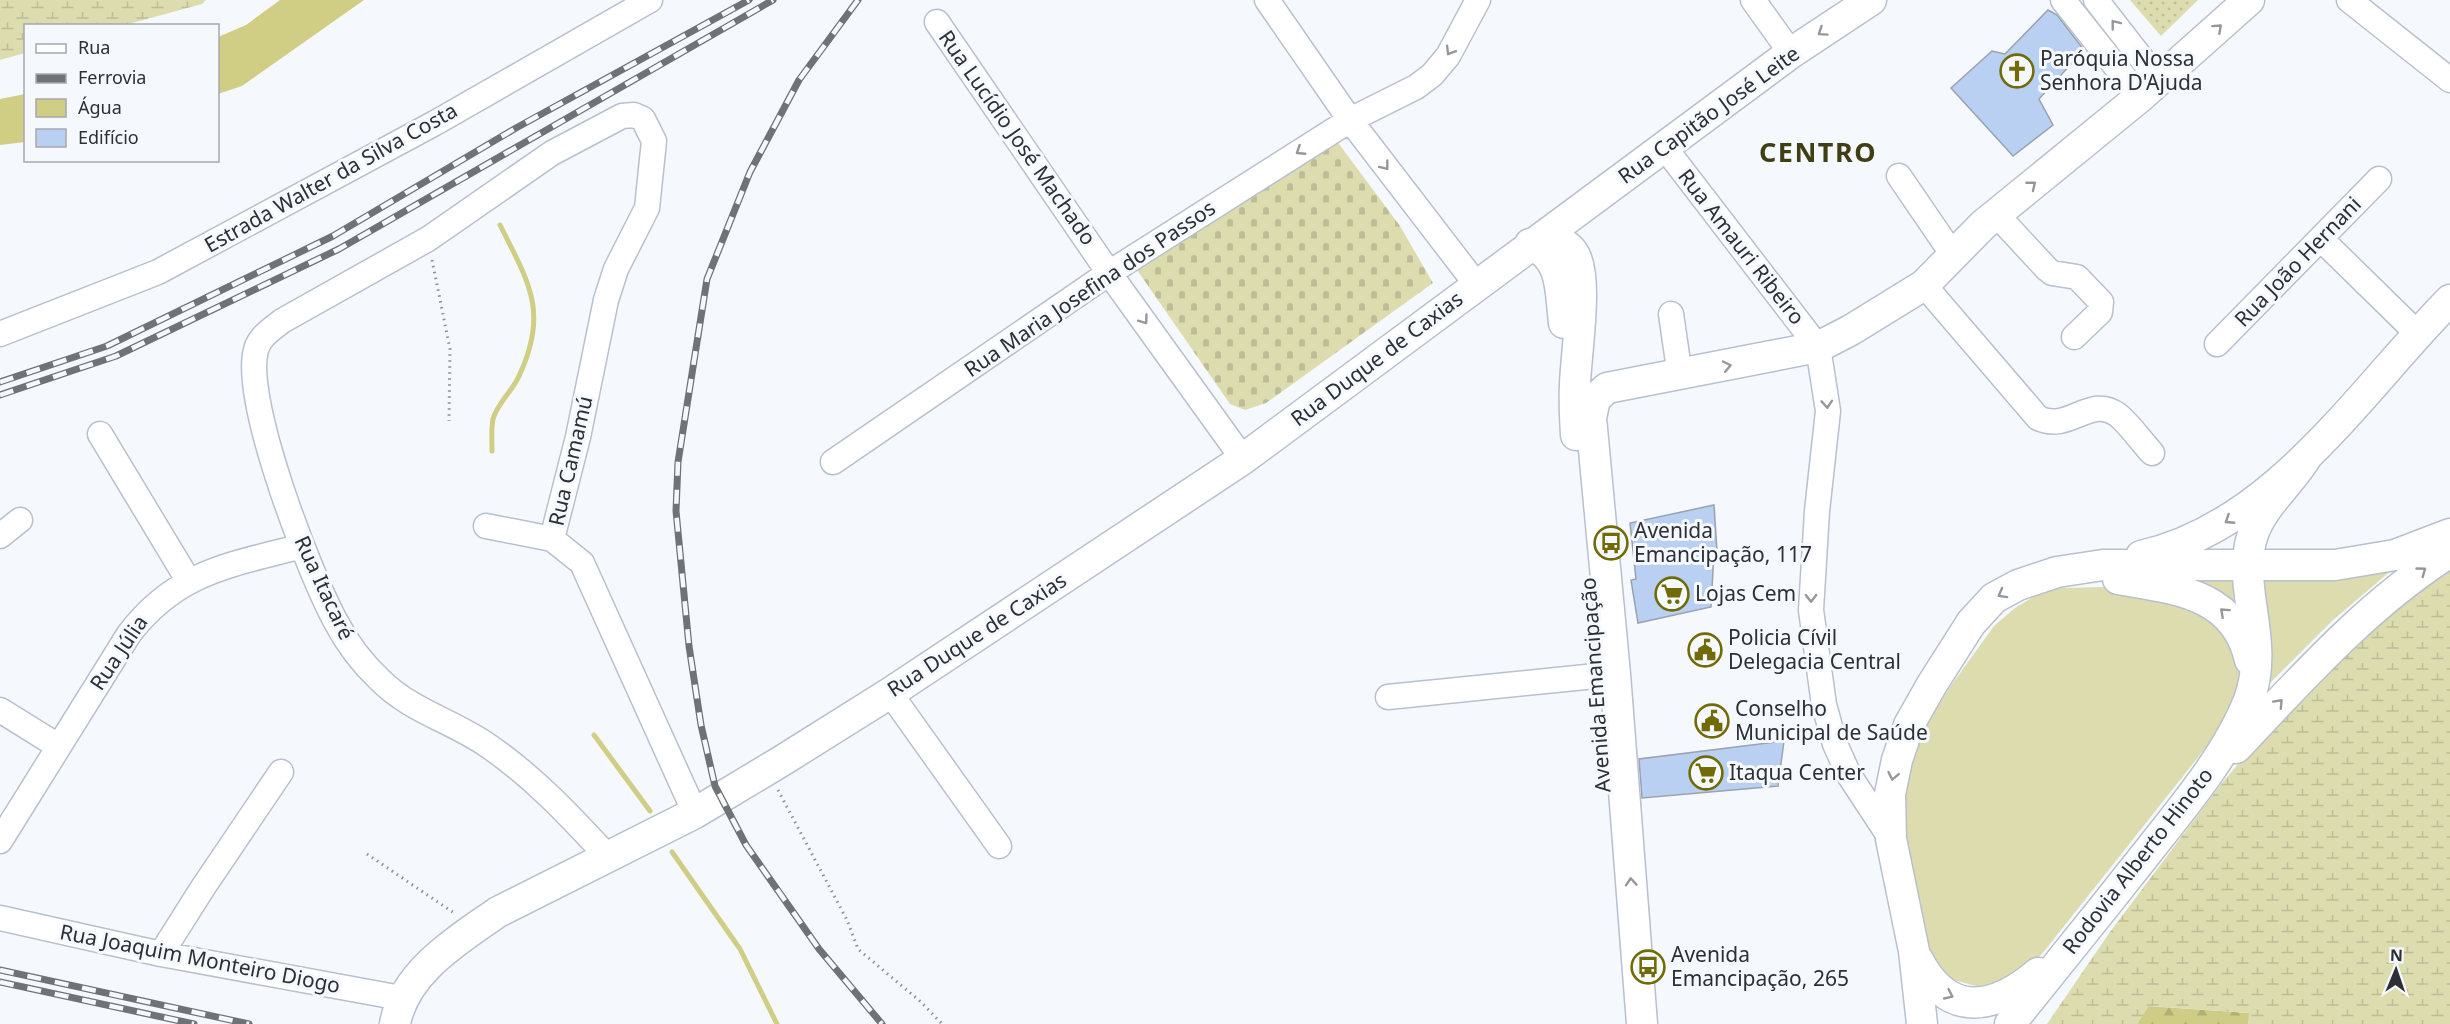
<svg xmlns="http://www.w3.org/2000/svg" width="2450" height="1024" font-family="'Noto Sans',sans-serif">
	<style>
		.grass { fill: #dddcaf }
		.forest { fill: url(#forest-firs) }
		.wetland { fill: url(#wetland-marsh) }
		.cemetery { fill: url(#cemetery-stones) }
		.park { fill: url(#park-dots) }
		.water { fill: #d0cd85 }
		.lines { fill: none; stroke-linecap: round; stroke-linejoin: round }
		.stream { stroke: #d0cd85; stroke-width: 5 }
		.building { fill: #b9d0f3; stroke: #9aa2ae; stroke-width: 1.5 }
		.minor-casing { stroke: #b8c0cd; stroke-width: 27 }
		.major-casing { stroke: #b8c0cd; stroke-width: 33 }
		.path { stroke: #8d9196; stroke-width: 3; stroke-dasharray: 1.5 4.5; stroke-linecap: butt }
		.minor { stroke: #fff; stroke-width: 24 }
		.major { stroke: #fff; stroke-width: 30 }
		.rail-casing { stroke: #6f7277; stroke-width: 7 }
		.rail { stroke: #f5f9fe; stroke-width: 4.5; stroke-dasharray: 14; stroke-linecap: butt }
		.oneway { stroke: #96979a }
		.labels { text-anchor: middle; stroke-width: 6; stroke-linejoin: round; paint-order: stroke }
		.poi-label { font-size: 21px; fill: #2c2f34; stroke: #f5f9fe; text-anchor: start }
		.street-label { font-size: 21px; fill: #2c2f34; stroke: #f5f9fe }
		.district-label { font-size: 27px; font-weight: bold; letter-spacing: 1.5px; fill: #403e15; stroke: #f5f9fe }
	</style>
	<defs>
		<pattern id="forest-firs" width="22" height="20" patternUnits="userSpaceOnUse" patternTransform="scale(1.5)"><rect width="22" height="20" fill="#cfcd85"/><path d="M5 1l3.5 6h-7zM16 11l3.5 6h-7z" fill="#b2b073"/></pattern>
		<pattern id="wetland-marsh" width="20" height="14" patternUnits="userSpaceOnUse" patternTransform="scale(1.5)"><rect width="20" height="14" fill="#dddcaf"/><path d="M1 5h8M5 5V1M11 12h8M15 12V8" fill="none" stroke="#bebd97"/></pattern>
		<pattern id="cemetery-stones" width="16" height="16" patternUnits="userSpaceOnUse" patternTransform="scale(1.5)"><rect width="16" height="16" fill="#dddcaf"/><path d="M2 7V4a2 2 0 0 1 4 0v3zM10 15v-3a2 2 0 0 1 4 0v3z" fill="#bebd97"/></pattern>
		<pattern id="park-dots" width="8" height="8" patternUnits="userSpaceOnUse" patternTransform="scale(1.5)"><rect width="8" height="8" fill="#dddcaf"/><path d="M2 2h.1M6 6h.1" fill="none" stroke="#bebd97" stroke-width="1.8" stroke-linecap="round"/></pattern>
	</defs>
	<rect width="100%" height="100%" fill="#f5f9fe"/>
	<path class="grass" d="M2407,557L2332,621L2269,684L2268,658L2251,571Z
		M2230,570L2237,603L2209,586L2167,571Z
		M2104,587L2210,610L2245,661L2230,717L2042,954L2010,980L1980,987L1946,978L1923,950L1895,826L1915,743L1950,687L1994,626L2015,608L2040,593L2058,588Z"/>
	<path class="forest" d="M2148,1006L2250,1013L2248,1024H2137Z"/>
	<path class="wetland" d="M0,0H206L202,4L125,25L26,26L25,53L0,60Z
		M2450,562V1024H2248L2249,1013L2149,1006L2137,1024H2047L2110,932L2221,784L2276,720L2328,664Z"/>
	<path class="cemetery" d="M1336,140L1400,226L1433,283L1266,403L1245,410L1230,404L1135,267Z"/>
	<path class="park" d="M2130,0H2198L2161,36Z"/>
	<path class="water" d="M280,0H364L242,86L218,94V37L246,25Z
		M25,94V142L0,145V99Z"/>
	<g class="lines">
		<path class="stream" d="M492,451C492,441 491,429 493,419C497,404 513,390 519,376C549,312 529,283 500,225
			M594,735L650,811
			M672,852L740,949L777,1024"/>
	</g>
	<path class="building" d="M2048,10L2057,15L2084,50L2039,99L2053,125L2013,156L1951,88L1992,51L2005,54Z
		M1714,505L1717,551L1714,552L1711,607L1638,623L1631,580L1636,579L1630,523Z
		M1784,741L1778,786L1642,798L1639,759Z"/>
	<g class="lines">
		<defs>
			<path id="minor" d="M1267,0L1350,120L1476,284
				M1753,0L1791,53
				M2063,0L2140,97
				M2096,0L2159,81
				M2349,0L2450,80
				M937,22L1109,273L1243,459
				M1665,148L1818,347L1828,411L1817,511L1811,610L1824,705L1835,744L1849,775L1891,839
				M1899,176L1953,255
				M1996,214L2047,269L2052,273L2077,277L2101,302L2100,312L2074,337
				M2322,240L2417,333
				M1924,285L2038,418C2070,433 2090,394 2118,415C2130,425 2141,441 2152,453
				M1671,314L1680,376
				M0,334L158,272L435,123L650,0
				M2217,344L2379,179
				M100,434L188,580
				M833,462L1109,273L1350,120L1416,87L1432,75L1448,56L1478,0
				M486,526L552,539L582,563L695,813
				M0,536L20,520
				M552,539L578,437L606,300L616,269L647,208L654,141L643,119L634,115L622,116L552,153L428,239L282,321C272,329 259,337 256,350C242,400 310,575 336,622C347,643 363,664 380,680C410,710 449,720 484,743C531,774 570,816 608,857
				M890,693L999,846
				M1388,697L1615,674
				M0,710L58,746
				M0,841L129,634C177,571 231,565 302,546
				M0,918L161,954L401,998
				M161,954L202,889L281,772"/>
			<path id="major" d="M1530,244C1547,240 1566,238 1575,256C1588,281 1576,353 1575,384C1574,401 1575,418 1576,435
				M1530,244C1564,258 1560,292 1564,323
				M2141,556C2275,526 2359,392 2450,300
				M2118,579C2175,589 2235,593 2250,660
				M2236,748C2303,677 2368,604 2450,552
				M1918,960C1948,1018 1993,1011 2038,973
				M395,1024C404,972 458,940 498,912L695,813L780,762L890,693L1243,459L1791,53L1871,0
				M1642,1024L1615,674L1591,418L1595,399L1607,388L1818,347L1851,330L1924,285L1983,225L2140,97L2249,0
				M1922,1024L1914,951L1891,839L1890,794L1897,760L1909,725L1931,686L1971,623L1994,598L2018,585L2057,572L2103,565H2335L2395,555L2450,534
				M2010,1024C2055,968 2101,911 2146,854C2182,808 2227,756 2249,700C2271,640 2235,586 2253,534C2263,505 2291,483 2307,456"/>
		</defs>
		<use href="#minor" class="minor-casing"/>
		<use href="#major" class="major-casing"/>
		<path class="path" d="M432,260L450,349L449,421
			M778,790L847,920L858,949L921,1002L942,1024
			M367,854L454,913"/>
		<use href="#minor" class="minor"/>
		<use href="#major" class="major"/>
		<defs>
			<path id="rail" d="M858,0L799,80L750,172L707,279L678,462L676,511L689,646L701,725L715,786L746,845L819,949L882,1024
				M0,382L107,346L333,236L516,128L749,0
				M0,395L116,356L339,249L773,0
				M0,970L249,1024
				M0,982L194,1024"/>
		</defs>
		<use href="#rail" class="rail-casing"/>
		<use href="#rail" class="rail"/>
	</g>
	<defs><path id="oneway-chevron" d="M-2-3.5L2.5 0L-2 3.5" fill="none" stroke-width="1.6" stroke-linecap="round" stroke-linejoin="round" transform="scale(1.5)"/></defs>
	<g class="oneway">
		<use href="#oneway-chevron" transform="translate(2115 24) rotate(-128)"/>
		<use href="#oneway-chevron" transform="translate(2218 28) rotate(-42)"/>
		<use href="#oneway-chevron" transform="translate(1822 32) rotate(146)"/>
		<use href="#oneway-chevron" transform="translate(1450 51) rotate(121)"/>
		<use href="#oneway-chevron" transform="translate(1300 151) rotate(147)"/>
		<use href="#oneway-chevron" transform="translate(1385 166) rotate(52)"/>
		<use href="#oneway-chevron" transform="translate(2032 185) rotate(-39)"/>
		<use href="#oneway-chevron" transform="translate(1144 320) rotate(54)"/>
		<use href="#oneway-chevron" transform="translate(1727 366) rotate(-12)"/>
		<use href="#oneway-chevron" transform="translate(1827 404) rotate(86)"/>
		<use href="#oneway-chevron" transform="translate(2229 520) rotate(147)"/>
		<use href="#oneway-chevron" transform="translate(2422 571) rotate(-36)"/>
		<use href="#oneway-chevron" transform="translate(2002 594) rotate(151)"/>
		<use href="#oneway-chevron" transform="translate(1811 598) rotate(90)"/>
		<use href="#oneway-chevron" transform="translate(2224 612) rotate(-138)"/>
		<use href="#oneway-chevron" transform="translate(2279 703) rotate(-47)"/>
		<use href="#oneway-chevron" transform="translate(1893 776) rotate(101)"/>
		<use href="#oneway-chevron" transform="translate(1631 882) rotate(-94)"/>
		<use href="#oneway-chevron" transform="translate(1949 995) rotate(25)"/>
	</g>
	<defs>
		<symbol id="church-ring" viewBox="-11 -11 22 22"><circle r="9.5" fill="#f5f9fe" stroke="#706b06" stroke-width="1.5"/><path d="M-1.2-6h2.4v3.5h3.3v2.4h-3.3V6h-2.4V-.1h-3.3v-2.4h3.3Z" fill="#706b06"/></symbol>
		<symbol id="bus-ring" viewBox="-11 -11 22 22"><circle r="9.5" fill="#f5f9fe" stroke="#706b06" stroke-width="1.5"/><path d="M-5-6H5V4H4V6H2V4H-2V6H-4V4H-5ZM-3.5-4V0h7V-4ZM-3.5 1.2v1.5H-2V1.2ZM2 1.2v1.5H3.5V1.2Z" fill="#706b06"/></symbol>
		<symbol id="supermarket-ring" viewBox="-11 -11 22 22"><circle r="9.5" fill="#f5f9fe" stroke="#706b06" stroke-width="1.5"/><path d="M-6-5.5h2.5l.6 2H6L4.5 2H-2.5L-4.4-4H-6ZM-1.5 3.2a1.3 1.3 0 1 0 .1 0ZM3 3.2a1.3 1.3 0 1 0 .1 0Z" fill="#706b06"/></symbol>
		<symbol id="civic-ring" viewBox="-11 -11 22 22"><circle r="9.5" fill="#f5f9fe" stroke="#706b06" stroke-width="1.5"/><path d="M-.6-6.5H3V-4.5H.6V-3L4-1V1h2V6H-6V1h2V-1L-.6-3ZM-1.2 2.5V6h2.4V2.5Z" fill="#706b06"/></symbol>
	</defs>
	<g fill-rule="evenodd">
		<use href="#church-ring" x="1998" y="52" width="38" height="38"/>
		<use href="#bus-ring" x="1592" y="524" width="38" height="38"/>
		<use href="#supermarket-ring" x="1653" y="575" width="38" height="38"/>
		<use href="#civic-ring" x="1686" y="631" width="38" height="38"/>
		<use href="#civic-ring" x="1693" y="702" width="38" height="38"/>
		<use href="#supermarket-ring" x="1687" y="754" width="38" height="38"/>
		<use href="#bus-ring" x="1629" y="948" width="38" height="38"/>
	</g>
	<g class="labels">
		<g class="poi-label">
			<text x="2040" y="66">Paróquia Nossa<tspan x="2040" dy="24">Senhora D'Ajuda</tspan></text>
			<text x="1634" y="538">Avenida<tspan x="1634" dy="24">Emancipação, 117</tspan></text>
			<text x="1695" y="601">Lojas Cem</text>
			<text x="1728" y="645">Policia Cívil<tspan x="1728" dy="24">Delegacia Central</tspan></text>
			<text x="1735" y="716">Conselho<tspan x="1735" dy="24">Municipal de Saúde</tspan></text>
			<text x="1729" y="780">Itaqua Center</text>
			<text x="1671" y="962">Avenida<tspan x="1671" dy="24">Emancipação, 265</tspan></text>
		</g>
		<g class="street-label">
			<text transform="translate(1709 115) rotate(-36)" y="7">Rua Capitão José Leite</text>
			<text transform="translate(1017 138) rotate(55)" y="7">Rua Lucídio José Machado</text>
			<text transform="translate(331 178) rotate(-29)" y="7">Estrada Walter da Silva Costa</text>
			<text transform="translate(1741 247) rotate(52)" y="7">Rua Amauri Ribeiro</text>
			<text transform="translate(2298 262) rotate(-46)" y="7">Rua João Hernani</text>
			<text transform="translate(1090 289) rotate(-34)" y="7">Rua Maria Josefina dos Passos</text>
			<text transform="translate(1377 359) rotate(-37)" y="7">Rua Duque de Caxias</text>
			<text transform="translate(571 461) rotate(-77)" y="7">Rua Camamú</text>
			<text transform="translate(324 588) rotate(65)" y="7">Rua Itacaré</text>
			<text transform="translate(977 635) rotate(-33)" y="7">Rua Duque de Caxias</text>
			<text transform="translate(119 653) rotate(-56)" y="7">Rua Júlia</text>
			<text transform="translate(1596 685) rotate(-94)" y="7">Avenida Emancipação</text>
			<text transform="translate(2138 861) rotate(-52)" y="7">Rodovia Alberto Hinoto</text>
			<text transform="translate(200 959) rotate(11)" y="7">Rua Joaquim Monteiro Diogo</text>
		</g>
		<g class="district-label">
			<text x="1818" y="162">CENTRO</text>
		</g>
	</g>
	<rect x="24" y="24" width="195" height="138" fill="#f5f9fe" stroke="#a5a8ad" stroke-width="1.5"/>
	<rect x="36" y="44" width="30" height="9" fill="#ffffff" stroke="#a5a8ad" stroke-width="1.5"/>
	<text x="78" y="54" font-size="18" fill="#2c2f34">Rua</text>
	<rect x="36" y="74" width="30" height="9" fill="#6f7277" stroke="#a5a8ad" stroke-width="1.5"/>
	<text x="78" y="84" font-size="18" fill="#2c2f34">Ferrovia</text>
	<rect x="36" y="99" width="30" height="18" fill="#d0cd85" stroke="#a5a8ad" stroke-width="1.5"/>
	<text x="78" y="114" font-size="18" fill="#2c2f34">Água</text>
	<rect x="36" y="129" width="30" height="18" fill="#b9d0f3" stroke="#a5a8ad" stroke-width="1.5"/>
	<text x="78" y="144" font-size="18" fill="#2c2f34">Edifício</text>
	<g transform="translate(2396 970) rotate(2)" stroke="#f5f9fe" stroke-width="4.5" paint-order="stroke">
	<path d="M0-4.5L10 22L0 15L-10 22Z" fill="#2c2f34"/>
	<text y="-9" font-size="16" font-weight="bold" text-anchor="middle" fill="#2c2f34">N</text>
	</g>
</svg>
